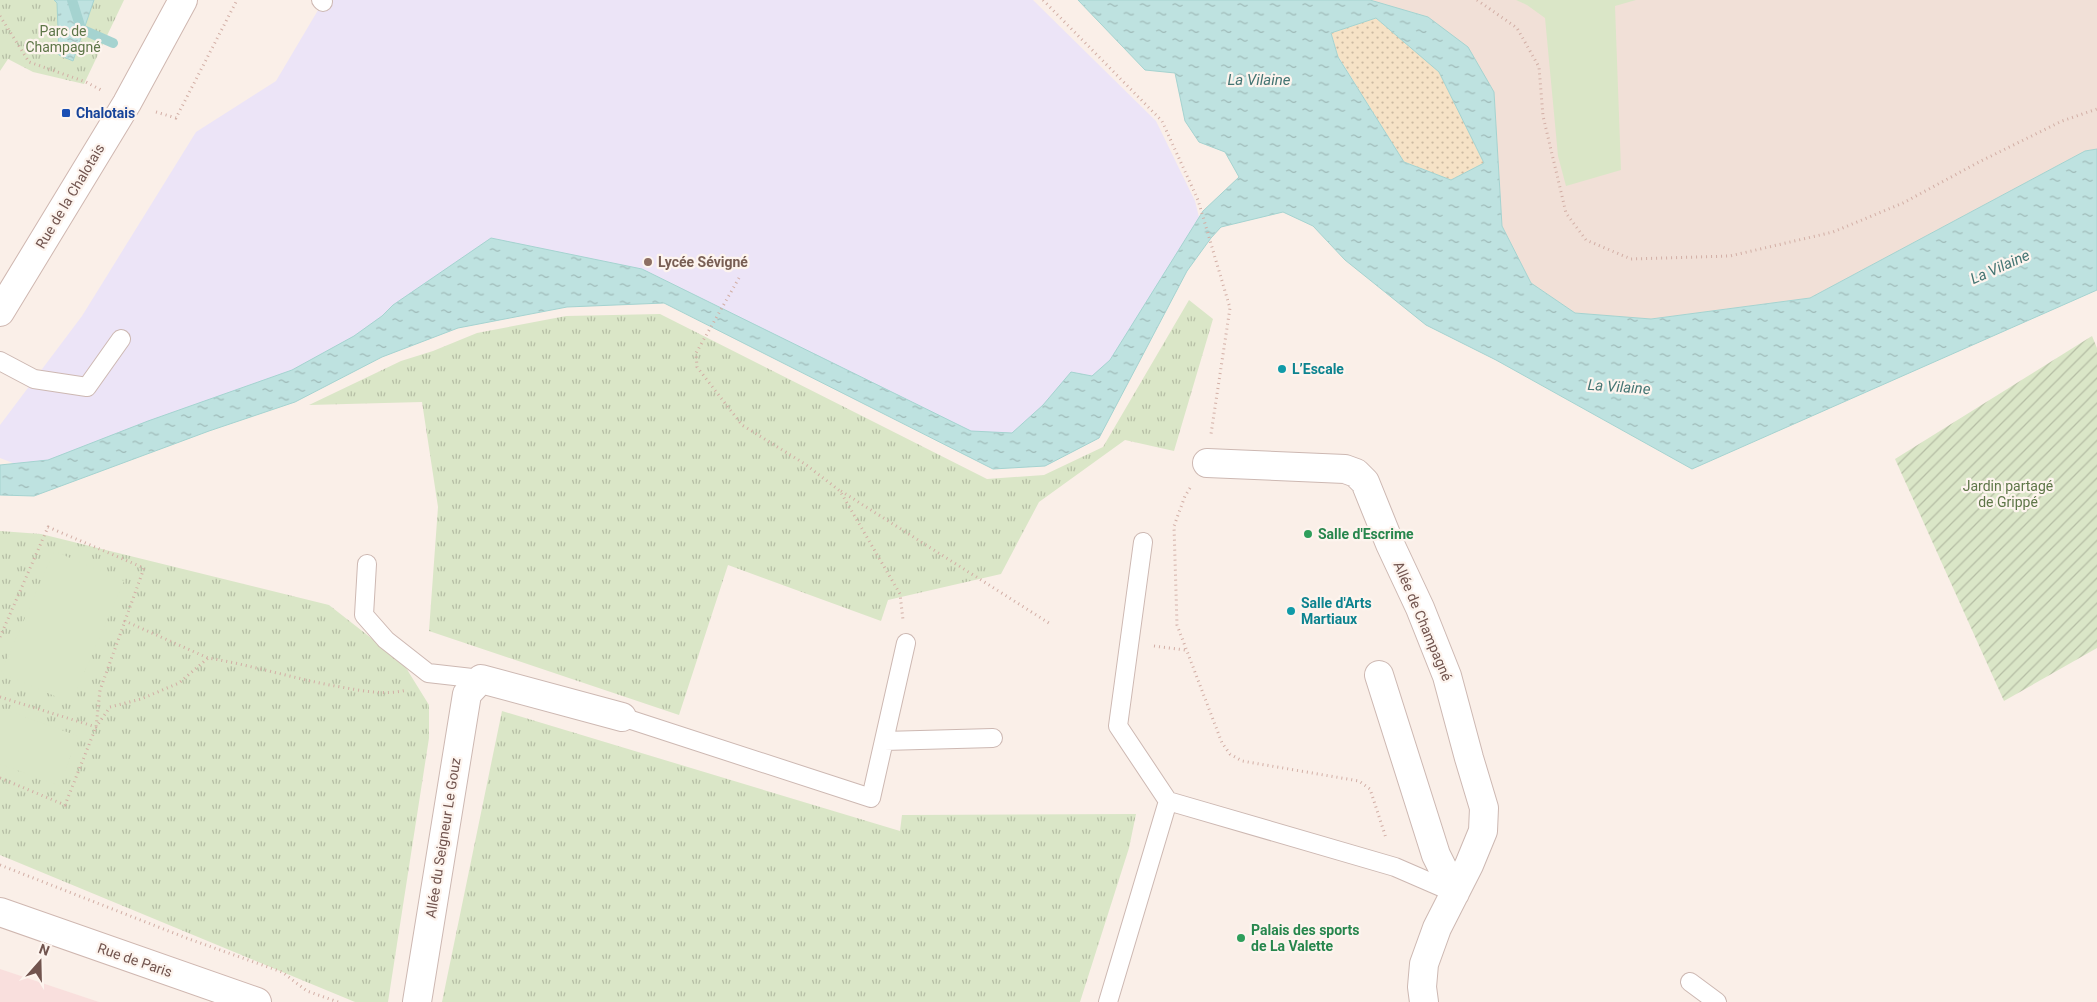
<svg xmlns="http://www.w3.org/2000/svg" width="2097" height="1002" font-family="Roboto,sans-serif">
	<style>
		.residential { fill: #f1e0d7 }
		.commercial { fill: #f9dfdd }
		.education { fill: #ece4f7 }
		.grass { fill: url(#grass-tufts) }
		.sand { fill: url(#sand-dots) }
		.garden { fill: url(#garden-furrows) }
		.pitch { fill: #dae6c7 }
		.water { fill: url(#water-ripples); stroke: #a5d3d0; fill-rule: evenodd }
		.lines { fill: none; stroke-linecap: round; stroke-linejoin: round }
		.stream { stroke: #a5d3d0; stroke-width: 10 }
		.lane-casing { stroke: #cdb8b2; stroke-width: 20 }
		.street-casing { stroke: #cdb8b2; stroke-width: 30 }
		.secondary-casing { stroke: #cfb7b0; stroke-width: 30 }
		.path { stroke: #d2aea5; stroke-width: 3; stroke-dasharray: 1 4; stroke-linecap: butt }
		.lane { stroke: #fff; stroke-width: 18 }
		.street { stroke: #fff; stroke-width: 28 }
		.secondary { stroke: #fff; stroke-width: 28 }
		.transit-dot { fill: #1a4fb4; stroke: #fdf4ee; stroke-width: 2 }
		.education-dot { fill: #8d6e63; stroke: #fdf4ee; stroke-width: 2 }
		.culture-dot { fill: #0f9aa8; stroke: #fdf4ee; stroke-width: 2 }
		.leisure-dot { fill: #2e9e5b; stroke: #fdf4ee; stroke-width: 2 }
		.labels { text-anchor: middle; stroke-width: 4.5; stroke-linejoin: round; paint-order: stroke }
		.park-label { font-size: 14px; fill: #5e7648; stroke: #fdf4ee }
		.transit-label { font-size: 14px; font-weight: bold; fill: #164399; stroke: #fdf4ee; text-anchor: start }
		.street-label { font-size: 14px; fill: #71544e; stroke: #fdf4ee }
		.education-label { font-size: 14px; font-weight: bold; fill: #785e54; stroke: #fdf4ee; text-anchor: start }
		.culture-label { font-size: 14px; font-weight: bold; fill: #0d838f; stroke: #fdf4ee; text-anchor: start }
		.leisure-label { font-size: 14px; font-weight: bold; fill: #27864d; stroke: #fdf4ee; text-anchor: start }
		.water-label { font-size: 15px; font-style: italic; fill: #447573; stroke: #fdf4ee }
	</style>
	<defs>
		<pattern id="grass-tufts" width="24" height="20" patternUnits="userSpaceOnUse" patternTransform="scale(1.25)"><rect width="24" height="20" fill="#dae6c7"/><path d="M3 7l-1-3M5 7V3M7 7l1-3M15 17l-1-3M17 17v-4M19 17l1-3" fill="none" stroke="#b5bda4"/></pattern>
		<pattern id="sand-dots" width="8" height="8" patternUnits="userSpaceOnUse" patternTransform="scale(1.25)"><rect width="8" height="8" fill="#f6e2c6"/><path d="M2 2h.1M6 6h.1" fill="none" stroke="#ccbaa3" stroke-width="1.8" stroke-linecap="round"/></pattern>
		<pattern id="garden-furrows" width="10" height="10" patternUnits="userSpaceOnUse" patternTransform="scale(1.25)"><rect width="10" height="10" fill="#dae6c7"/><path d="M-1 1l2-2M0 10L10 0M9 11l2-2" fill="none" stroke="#b5bda4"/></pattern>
		<pattern id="water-ripples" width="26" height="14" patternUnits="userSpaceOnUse" patternTransform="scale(1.25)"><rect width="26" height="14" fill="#bee2e0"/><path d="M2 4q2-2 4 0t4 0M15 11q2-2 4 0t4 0" fill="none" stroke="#9fbab8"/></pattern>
	</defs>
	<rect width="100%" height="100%" fill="#faefe8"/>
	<path class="residential" d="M1370,0H2097V149L2085,151L1810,298L1651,319L1575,313L1531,283L1502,226L1494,93Z"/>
	<path class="commercial" d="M0,969L99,1002H0Z"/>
	<path class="education" d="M324,0H1033L1156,121L1195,201L1202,229L1085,420L1014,460L660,295L446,311L173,429L31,470L0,458V425L82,316L196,132L276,81Z"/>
	<path class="grass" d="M0,0H124L84,84L33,72L8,59L0,71Z
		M1189,300L1213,319L1174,451L1125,440L1039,502L1001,574L888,600L881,621L728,565L679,715L429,631L438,507L422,402L309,405L401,361L433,351L477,333L566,316L660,314L987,479L1044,475L1103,447Z
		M0,531L41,534L329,605L403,663L429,705V738L388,1002H355L0,855Z
		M502,711L900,831L902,815L1136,814L1129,848L1080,1002H442Z"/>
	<path class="sand" d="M1376,18L1439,72L1484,163L1451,180L1404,162L1338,56L1331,32Z"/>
	<path class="garden" d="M2092,336L2097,348V648L2004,701L1895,459Z"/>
	<path class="pitch" d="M1516,0H1636L1615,6L1621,170L1566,186L1558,156L1545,18L1527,5Z
		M54,551L124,581L71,703L1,673Z
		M0,708L78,736L60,786L0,764Z"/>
	<path class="water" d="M54,0H94L73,61L59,55L57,3Z
		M1078,0H1370L1428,17L1468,47L1494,92L1502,226L1531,283L1575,313L1651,319L1810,298L2085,151L2097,149V290L1692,469L1496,360L1426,325L1345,260L1313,226L1283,212L1221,227L1211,238L1187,271L1099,438L1045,466L993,469L664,303L567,307L458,328L382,357L295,402L209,431L34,496L0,495V465L48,460L148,421L292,370L354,336L382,316L393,305L491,238L642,269L971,431L1012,433L1043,405L1071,372L1092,376L1110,360L1203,211L1239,177L1225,152L1199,142L1185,121L1175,73L1145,70ZM1376,18L1439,72L1484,163L1451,180L1404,162L1338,57L1331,33Z"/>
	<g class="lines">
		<path class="stream" d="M72,0L81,29L113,43"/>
		<defs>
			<path id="lane" d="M321,0L323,2
				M0,361L34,379L87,387L121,339
				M1143,542L1118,726L1168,801
				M367,564L364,615L386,640L428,673L481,679
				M622,717L871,798L906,643
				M884,741L993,738
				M1690,982L1717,1002
				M1108,1002L1168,801L1395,867L1455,893"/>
			<path id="street" d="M1207,463L1345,469L1356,473L1365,482L1390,544L1420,608L1447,676L1469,758L1484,808L1483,831L1469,865L1437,928L1424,964L1422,987L1424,1002
				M1379,675L1436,855L1455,893
				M417,1002L467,694L481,679L622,717"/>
			<path id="secondary" d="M0,312L127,103L183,0
				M0,912L257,1002"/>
		</defs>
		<use href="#lane" class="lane-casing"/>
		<use href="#street" class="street-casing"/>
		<use href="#secondary" class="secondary-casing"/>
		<path class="path" d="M1043,0L1162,121L1198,200L1230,308L1211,434
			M1477,0L1517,28L1539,67L1543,116L1566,213L1586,240L1631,259L1730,256L1833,232L1903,203L1979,162L2062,121L2097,109
			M0,16L29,62L86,82L101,90
			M156,112L176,118L237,0
			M739,278L696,353L697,367L742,425L805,464L840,491L900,594L903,620
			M1190,488L1185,496L1174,526L1177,625L1222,743L1230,754L1242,761L1359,781L1370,789L1386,838
			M841,491L1052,625
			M0,637L48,527L144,568L125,621L208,658
			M1154,646L1185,650
			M0,697L96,727L110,707L141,699L179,683L208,658C251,665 292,678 335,686C359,690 383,696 407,690
			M0,778L65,805L96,727L100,690L125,621
			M0,865L189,939L282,972L307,991L338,1002"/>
		<use href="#lane" class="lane"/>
		<use href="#street" class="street"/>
		<use href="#secondary" class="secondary"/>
	</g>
	<rect class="transit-dot" x="61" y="108" width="10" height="10" rx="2.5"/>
	<circle class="education-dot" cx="648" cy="262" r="5"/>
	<g class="culture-dot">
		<circle cx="1282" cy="369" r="5"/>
		<circle cx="1291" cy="611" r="5"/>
	</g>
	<g class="leisure-dot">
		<circle cx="1308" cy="534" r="5"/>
		<circle cx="1241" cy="938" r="5"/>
	</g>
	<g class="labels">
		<g class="park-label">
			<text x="63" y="36">Parc de<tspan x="63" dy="16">Champagné</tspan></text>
			<text x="2008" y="491">Jardin partagé<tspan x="2008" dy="16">de Grippé</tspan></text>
		</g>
		<g class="transit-label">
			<text x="76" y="118">Chalotais</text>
		</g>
		<g class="street-label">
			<text transform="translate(70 196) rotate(-59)" y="5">Rue de la Chalotais</text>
			<text transform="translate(1423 621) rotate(67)" y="5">Allée de Champagné</text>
			<text transform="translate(443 838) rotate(-81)" y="5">Allée du Seigneur Le Gouz</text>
			<text transform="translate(135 960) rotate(19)" y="5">Rue de Paris</text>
		</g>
		<g class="education-label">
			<text x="658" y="267">Lycée Sévigné</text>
		</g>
		<g class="culture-label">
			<text x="1292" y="374">L’Escale</text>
			<text x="1301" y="608">Salle d'Arts<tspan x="1301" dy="16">Martiaux</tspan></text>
		</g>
		<g class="leisure-label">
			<text x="1318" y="539">Salle d'Escrime</text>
			<text x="1251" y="935">Palais des sports<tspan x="1251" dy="16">de La Valette</tspan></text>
		</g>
		<g class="water-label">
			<text x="1259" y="85">La Vilaine</text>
			<text transform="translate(2000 267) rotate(-24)" y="5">La Vilaine</text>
			<text transform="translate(1619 387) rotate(4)" y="5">La Vilaine</text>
		</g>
	</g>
	<g transform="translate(40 962) rotate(20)" stroke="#fdf4ee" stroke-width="4" paint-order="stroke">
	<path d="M0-4L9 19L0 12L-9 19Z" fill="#71544e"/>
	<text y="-8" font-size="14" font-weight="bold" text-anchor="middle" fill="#71544e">N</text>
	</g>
</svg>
